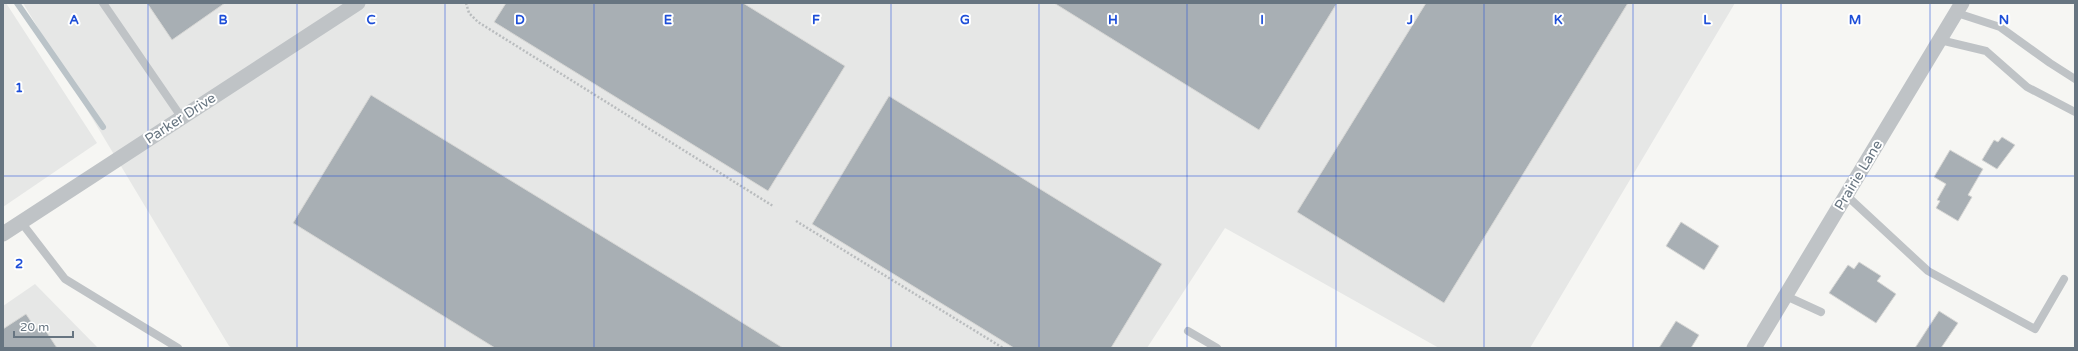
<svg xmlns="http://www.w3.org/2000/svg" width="2078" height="351" font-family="'Varela Round',sans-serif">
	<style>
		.built { fill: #e6e7e6 }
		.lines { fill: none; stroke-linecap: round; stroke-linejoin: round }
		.stream { stroke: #bac3c8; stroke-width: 6 }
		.building { fill: #a8afb4; stroke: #d7d7d5 }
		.path { stroke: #b9bcbe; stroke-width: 2.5; stroke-dasharray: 2 2; stroke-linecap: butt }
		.service { stroke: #bfc3c6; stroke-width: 8 }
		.minor { stroke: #bfc3c6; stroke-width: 15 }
		.grid { fill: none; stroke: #1d4ed8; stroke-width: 1; stroke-opacity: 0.55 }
		.labels { text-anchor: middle; stroke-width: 4; stroke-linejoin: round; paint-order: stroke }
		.street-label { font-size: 14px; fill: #677581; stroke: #fff }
		.grid-label { font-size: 13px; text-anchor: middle; font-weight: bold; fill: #1d4ed8; stroke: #fff; stroke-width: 4; stroke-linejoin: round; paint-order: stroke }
	</style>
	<rect width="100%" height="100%" fill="#f6f6f3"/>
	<path class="built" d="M3,3H6L97,143L3,207Z
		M23,3H1735L1530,348H1439L1225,228L1147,348H232L229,346Z
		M35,284L98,348H3V306Z"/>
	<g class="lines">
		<path class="stream" d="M17,3L103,127"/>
	</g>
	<path class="building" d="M147,3H225L172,40Z
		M506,3H743L845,66L768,191L494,22Z
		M1054,3H1337L1259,130Z
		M1426,3H1628L1444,303L1297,212Z
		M371,95L698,295L783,348H495L293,223Z
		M889,96L1162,264L1111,348H1014L812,224Z
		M2002,137L2015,145L1997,169L1982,160L1994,140L1998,142Z
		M1950,150L1983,169L1968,195L1972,197L1958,221L1936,208L1940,201L1937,200L1946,184L1934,177Z
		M1681,222L1719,246L1704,270L1666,246Z
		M1859,262L1881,276L1877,281L1896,294L1876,323L1829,293L1848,265L1854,269Z
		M1939,311L1958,323L1941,348H1915Z
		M26,314L36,329L42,325L57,348H3V329Z
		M1676,321L1699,335L1691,348H1659Z"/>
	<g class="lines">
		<path class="path" d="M466,3L469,13L478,22L773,206
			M796,221L1003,348"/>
		<path class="service" d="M103,3L182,118
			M1957,13L2000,27L2050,63L2075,79
			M1940,40L1986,51L2027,87L2075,112
			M1846,195L1928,271L2035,329L2064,279
			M21,222L65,279L178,348
			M1786,296L1821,312
			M1188,331L1217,348"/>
		<path class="minor" d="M3,234L358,3
			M1754,348L1962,3"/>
	</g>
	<path class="grid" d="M148,3V348M297,3V348M445,3V348M594,3V348M742,3V348M891,3V348M1039,3V348M1187,3V348M1336,3V348M1484,3V348M1633,3V348M1781,3V348M1930,3V348M3,176H2075"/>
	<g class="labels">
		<g class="street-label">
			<text transform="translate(180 118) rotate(-33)" y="5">Parker Drive</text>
			<text transform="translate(1858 175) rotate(-59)" y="5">Prairie Lane</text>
		</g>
	</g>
	<g class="grid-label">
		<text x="74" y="24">A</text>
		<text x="223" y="24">B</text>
		<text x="371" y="24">C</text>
		<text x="520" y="24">D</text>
		<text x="668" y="24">E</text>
		<text x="816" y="24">F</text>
		<text x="965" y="24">G</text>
		<text x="1113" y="24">H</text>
		<text x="1262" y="24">I</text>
		<text x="1410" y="24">J</text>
		<text x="1558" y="24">K</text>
		<text x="1707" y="24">L</text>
		<text x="1855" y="24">M</text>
		<text x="2004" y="24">N</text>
		<text x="19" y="92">1</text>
		<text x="19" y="268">2</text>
	</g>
	<rect width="2078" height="351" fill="none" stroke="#677581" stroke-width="8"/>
	<path d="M14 331v6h59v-6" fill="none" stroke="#677581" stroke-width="2"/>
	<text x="20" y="331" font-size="12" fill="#677581" stroke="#ffffff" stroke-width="3" paint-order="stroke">20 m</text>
</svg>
